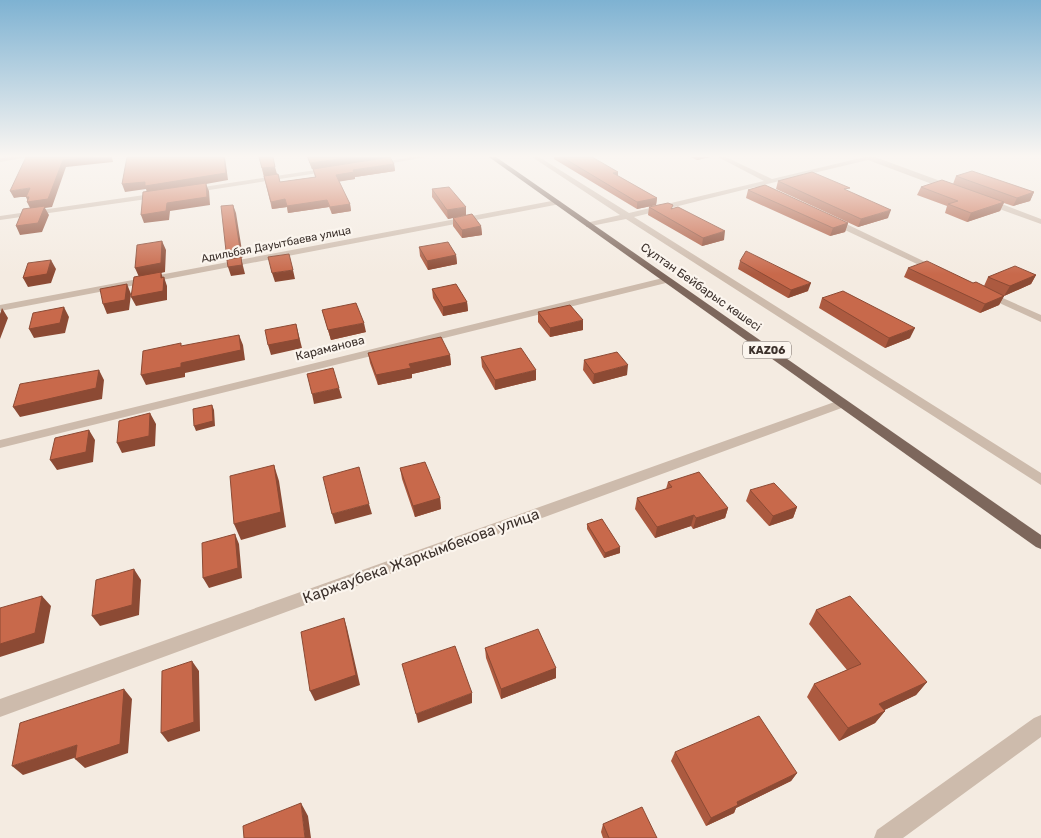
<svg xmlns="http://www.w3.org/2000/svg" width="1041" height="838" font-family="Rubik,sans-serif">
	<style>
		.lines { fill: none; stroke-linecap: round; stroke-linejoin: round }
		.minor { fill: #cdbbac; fill-rule: evenodd }
		.primary { fill: #7d675c; fill-rule: evenodd }
		.wall { fill: #ac5a40 }
		.shaded-wall { fill: #8c4a34 }
		.building { fill: #c8694b; stroke: #8c4a34 }
		.labels { text-anchor: middle; stroke-width: 4.5; stroke-linejoin: round; paint-order: stroke }
		.far-street-label { font-size: 11px; fill: #3b302b; stroke: #fbf5ee }
		.shield { fill: #fbf5ee; stroke: #756b66; stroke-width: 1 }
		.shield-label { font-size: 11px; font-weight: bold; fill: #3b302b }
		.street-label { font-size: 12px; fill: #3b302b; stroke: #fbf5ee }
		.near-street-label { font-size: 15px; fill: #3b302b; stroke: #fbf5ee }
	</style>
	<rect width="100%" height="100%" fill="#f4ebe1"/>
	<g class="lines">
		<path class="minor" d="M11,157H29L0,162V158Z
			M411,157H426L376,166L373,164Z
			M532,157H539L629,213L764,181L718,157H726L772,179L865,157H875L954,186V190H948L868,160L763,185L777,192L778,194L774,196L755,187L634,217L1041,473V485L626,219L586,227V223L620,215Z
			M329,168L331,169V171L190,193L186,191L190,189Z
			M158,193H161V197L0,220V216Z
			M983,199H989L1041,219V224L983,203Z
			M557,200L561,202L560,204L0,311V305Z
			M828,218H834L942,270L937,273L934,272L828,222Z
			M667,277L672,280L670,282L0,448V440Z
			M987,291L1041,315V322L984,296V292Z
			M843,399L849,403L847,406L0,717V699Z
			M1041,715V737L903,838H874L877,830L1034,718Z"/>
		<path class="primary" d="M489,157H496L1041,535V549L1036,547Z"/>
	</g>
	<path class="wall" d="M259,157L277,174L280,182L315,177L313,169H312L307,157H387V158L394,164L395,171L355,177V179L339,181L350,204L351,211L332,214L329,207L288,213L287,207L272,209Z
		M554,157H592L618,176L657,198L656,205L637,209L554,159Z
		M691,157H710L697,160Z
		M956,176L1034,192L1030,201L1013,206L1004,203L1000,211L967,222L945,213L947,206L917,195L921,187L953,184Z
		M778,181L888,218L858,227L776,189Z
		M432,189L466,215L448,219L432,197Z
		M748,190L848,223L845,232L830,236L746,198Z
		M649,207L672,208L724,240L702,246L648,215Z
		M453,218L481,226L482,235L462,238L453,226Z
		M419,247L456,255L457,264L428,270L420,256Z
		M740,261L808,291L788,298L738,269Z
		M908,268L984,286L988,277L1036,275L1031,284L1004,296L999,305L980,313L904,277Z
		M432,289L467,302L468,311L443,316L433,298Z
		M822,298L910,338L885,348L819,308Z
		M322,310L366,332L331,340Z
		M538,312L583,330L550,337L538,322Z
		M368,353L450,355L451,365L412,374V378L378,385L370,363Z
		M481,357L536,380L495,390L482,367Z
		M584,360L627,375L593,384L583,370Z
		M400,468L440,498L441,509L415,517L402,479Z
		M668,482L728,508L725,518L693,529L691,526L655,538L635,509L637,498L666,489Z
		M750,490L797,507L793,518L769,526L746,501Z
		M587,524L620,553L604,558L587,529Z
		M816,610L927,682L916,695L884,710L885,711L875,723L839,741L807,697L814,684L847,670L809,624Z
		M485,648L556,668V678L501,699L486,658Z
		M675,752L797,773L791,781L736,808L734,813L706,826L671,761Z
		M603,824L657,838H603L601,832Z"/>
	<path class="shaded-wall" d="M93,157H112L113,162L66,167L52,207L45,208L49,215L42,232L20,235L16,226L31,210L27,202H28L26,197L63,160Z
		M225,157L228,180L206,184L209,191L210,205L170,211L169,220L144,223L141,215L147,193L146,189L125,192L122,184Z
		M354,157H387V159L312,169L310,163Z
		M698,157H710L697,160Z
		M394,164L395,171L355,177V179L337,182L336,175L353,170Z
		M275,167L277,174L264,176L262,168Z
		M618,172V179L613,173Z
		M30,188L34,195L14,198L10,191Z
		M1034,192L1030,201L1013,206L1017,198Z
		M657,198L656,205L637,209V202Z
		M285,199L287,207L272,209L271,202Z
		M327,200L329,207L288,213L287,206Z
		M1004,202L1000,211L967,222L971,213Z
		M350,204L351,211L332,214L330,207Z
		M233,205L236,213L243,257L241,258L245,274L231,276L228,267L229,260L226,251Z
		M466,207V215L448,219L447,210Z
		M891,210L888,218L858,227L861,219Z
		M848,223L845,232L830,236L833,228Z
		M481,226L482,235L462,238V230Z
		M725,231L724,240L702,246L703,238Z
		M162,241L166,250L165,272L161,273L164,280V277L167,286V300L136,306L131,297L139,277L135,268Z
		M456,255L457,264L428,270L427,261Z
		M51,260L56,269L51,283L28,287L23,278Z
		M293,270L295,279L275,282L272,273Z
		M1036,275L1031,284L1004,296L1010,286Z
		M811,283L808,291L788,298L791,290Z
		M127,284L131,294L129,310L107,314L103,304Z
		M1004,296L999,305L980,313L985,304Z
		M467,302L468,311L443,316V307Z
		M64,307L69,317L65,333L34,338L29,329Z
		M2,308L8,318L0,339V314Z
		M583,320V330L550,337V328Z
		M364,323L366,332L331,340L328,330Z
		M296,324L302,348L271,355L268,345Z
		M915,328L910,338L885,348L889,338Z
		M239,335L243,345L245,360L185,373V377L146,385L141,375L181,363Z
		M450,355L451,365L412,374V378L378,385L376,375L409,364Z
		M628,365L627,375L593,384L594,374Z
		M99,370L104,380L102,399L20,417L13,407Z
		M536,370V380L495,390V380Z
		M339,388L342,398L314,404L312,394Z
		M212,405L214,410L215,426L196,431L194,426Z
		M150,413L156,424L155,446L122,453L117,443Z
		M89,430L95,440L93,462L57,470L50,460Z
		M274,465L279,481L286,527L241,540L234,524Z
		M440,498L441,509L415,517L413,506Z
		M369,504L372,514L335,524L332,514Z
		M797,507L793,518L769,526L773,516Z
		M728,508L725,518L693,529L696,518Z
		M694,515L691,526L655,538L657,527Z
		M235,534L239,544L242,578L209,588L203,578Z
		M620,547V553L604,558L605,553Z
		M134,569L141,580L139,615L100,626L92,616Z
		M42,596L51,606L44,643L0,657V644Z
		M344,618L347,628L360,685L315,701L310,691Z
		M192,661L199,671L200,731L168,742L161,733Z
		M556,668V678L501,699V689Z
		M927,682L916,695L870,717L879,704Z
		M124,689L132,699L128,753L85,768L75,759Z
		M472,693V703L418,723L416,714Z
		M885,711L875,723L839,741L848,728Z
		M77,745L86,754L23,775L12,766Z
		M797,773L791,781L736,808L734,813L706,826L711,818L737,802Z
		M301,803L308,816L311,838H305Z"/>
	<path class="building" d="M26,157H93L63,160L48,199L27,202L29,197H26L30,188L10,191Z
		M127,157H224L226,173L145,186V182L122,184Z
		M259,157H273L275,167L262,168Z
		M308,157H354L310,163Z
		M390,157L394,164L353,170L354,172L336,175L350,204L330,207L327,200L287,206L285,199L271,202L264,176L278,174L280,182L316,177L313,169Z
		M562,157H592L618,172L613,173L657,198L637,202Z
		M972,171L1034,192L1017,198L956,176Z
		M812,172L850,188L844,189L891,210L861,219L778,181Z
		M942,180L1004,202L971,213L948,204L958,201L921,187Z
		M206,183L207,197L167,203L166,211L141,215L143,192Z
		M765,185L848,223L833,228L748,190Z
		M449,187L466,207L447,210L432,189Z
		M668,203L673,205L671,209L678,207L725,231L703,238L649,207Z
		M233,205L240,248L226,251L221,206Z
		M45,206L38,223L16,226L23,209Z
		M472,214L481,226L462,230L453,218Z
		M162,241L161,263L135,268L137,245Z
		M448,242L456,255L427,261L419,247Z
		M746,251L811,283L791,290L740,261Z
		M289,254L293,270L272,273L268,257Z
		M241,257L242,265L228,267L227,260Z
		M51,260L47,274L23,278L28,263Z
		M927,261L973,283L976,282L1004,296L985,304L908,268Z
		M1015,266L1036,275L1010,286L988,277Z
		M161,272V278L164,277L163,291L131,297L134,277Z
		M127,284L125,300L103,304L100,289Z
		M456,284L467,302L443,307L432,289Z
		M843,291L915,328L889,338L822,298Z
		M356,303L364,323L328,330L322,310Z
		M570,305L583,320L550,328L538,312Z
		M64,307L60,323L29,329L33,313Z
		M296,324L299,339L268,345L265,330Z
		M239,335L241,350L181,363V367L141,375L143,351L181,343V346Z
		M441,337L450,355L409,364L411,368L376,375L368,353Z
		M521,348L536,370L495,380L481,357Z
		M617,352L628,365L594,374L584,360Z
		M333,368L339,388L312,394L307,374Z
		M99,370L96,388L13,407L20,384Z
		M212,405L213,421L194,426L193,409Z
		M150,413L149,436L117,443L119,421Z
		M89,430L86,452L50,460L55,438Z
		M425,462L440,498L413,506L400,468Z
		M274,465L281,512L234,524L230,476Z
		M359,467L369,504L332,514L323,477Z
		M699,472L728,508L696,518L694,515L657,527L637,498L672,487L668,482Z
		M774,483L797,507L773,516L750,490Z
		M602,519L620,547L605,553L587,524Z
		M235,534L238,568L203,578L202,543Z
		M134,569L132,605L92,616L96,580Z
		M42,596L35,633L0,644V608Z
		M850,596L927,682L879,704L885,711L848,728L814,684L861,664L816,610Z
		M344,618L356,675L310,691L301,632Z
		M538,629L556,668L501,689L485,648Z
		M455,646L472,693L416,714L402,664Z
		M192,661L194,722L161,733L162,671Z
		M124,689L120,744L75,759L77,745L12,766L20,723Z
		M759,716L797,773L737,802L738,805L711,818L675,752Z
		M301,803L305,838H244L243,826Z
		M642,807L657,838H609L603,824Z"/>
	<linearGradient id="sky" x2="0" y2="1"><stop stop-color="#7eb2d2"/><stop offset="0.57" stop-color="#faf6f2"/><stop offset="1" stop-color="#faf6f2" stop-opacity="0"/></linearGradient>
	<rect width="1041" height="274" fill="url(#sky)"/>
	<g class="labels">
		<g class="far-street-label">
			<text transform="translate(276 244) rotate(-11)" y="4">Адильбая Дауытбаева улица</text>
		</g>
		<rect class="shield" x="743" y="341.5" width="48" height="17" rx="4"/>
		<g class="shield-label">
			<text x="767" y="354">KAZ06</text>
		</g>
		<g class="street-label">
			<text transform="translate(701 287) rotate(35)" y="4">Сұлтан Бейбарыс көшесі</text>
			<text transform="translate(330 348) rotate(-14)" y="4">Караманова</text>
		</g>
		<g class="near-street-label">
			<text transform="translate(421 556) rotate(-20)" y="5">Каржаубека Жаркымбекова улица</text>
		</g>
	</g>
</svg>
